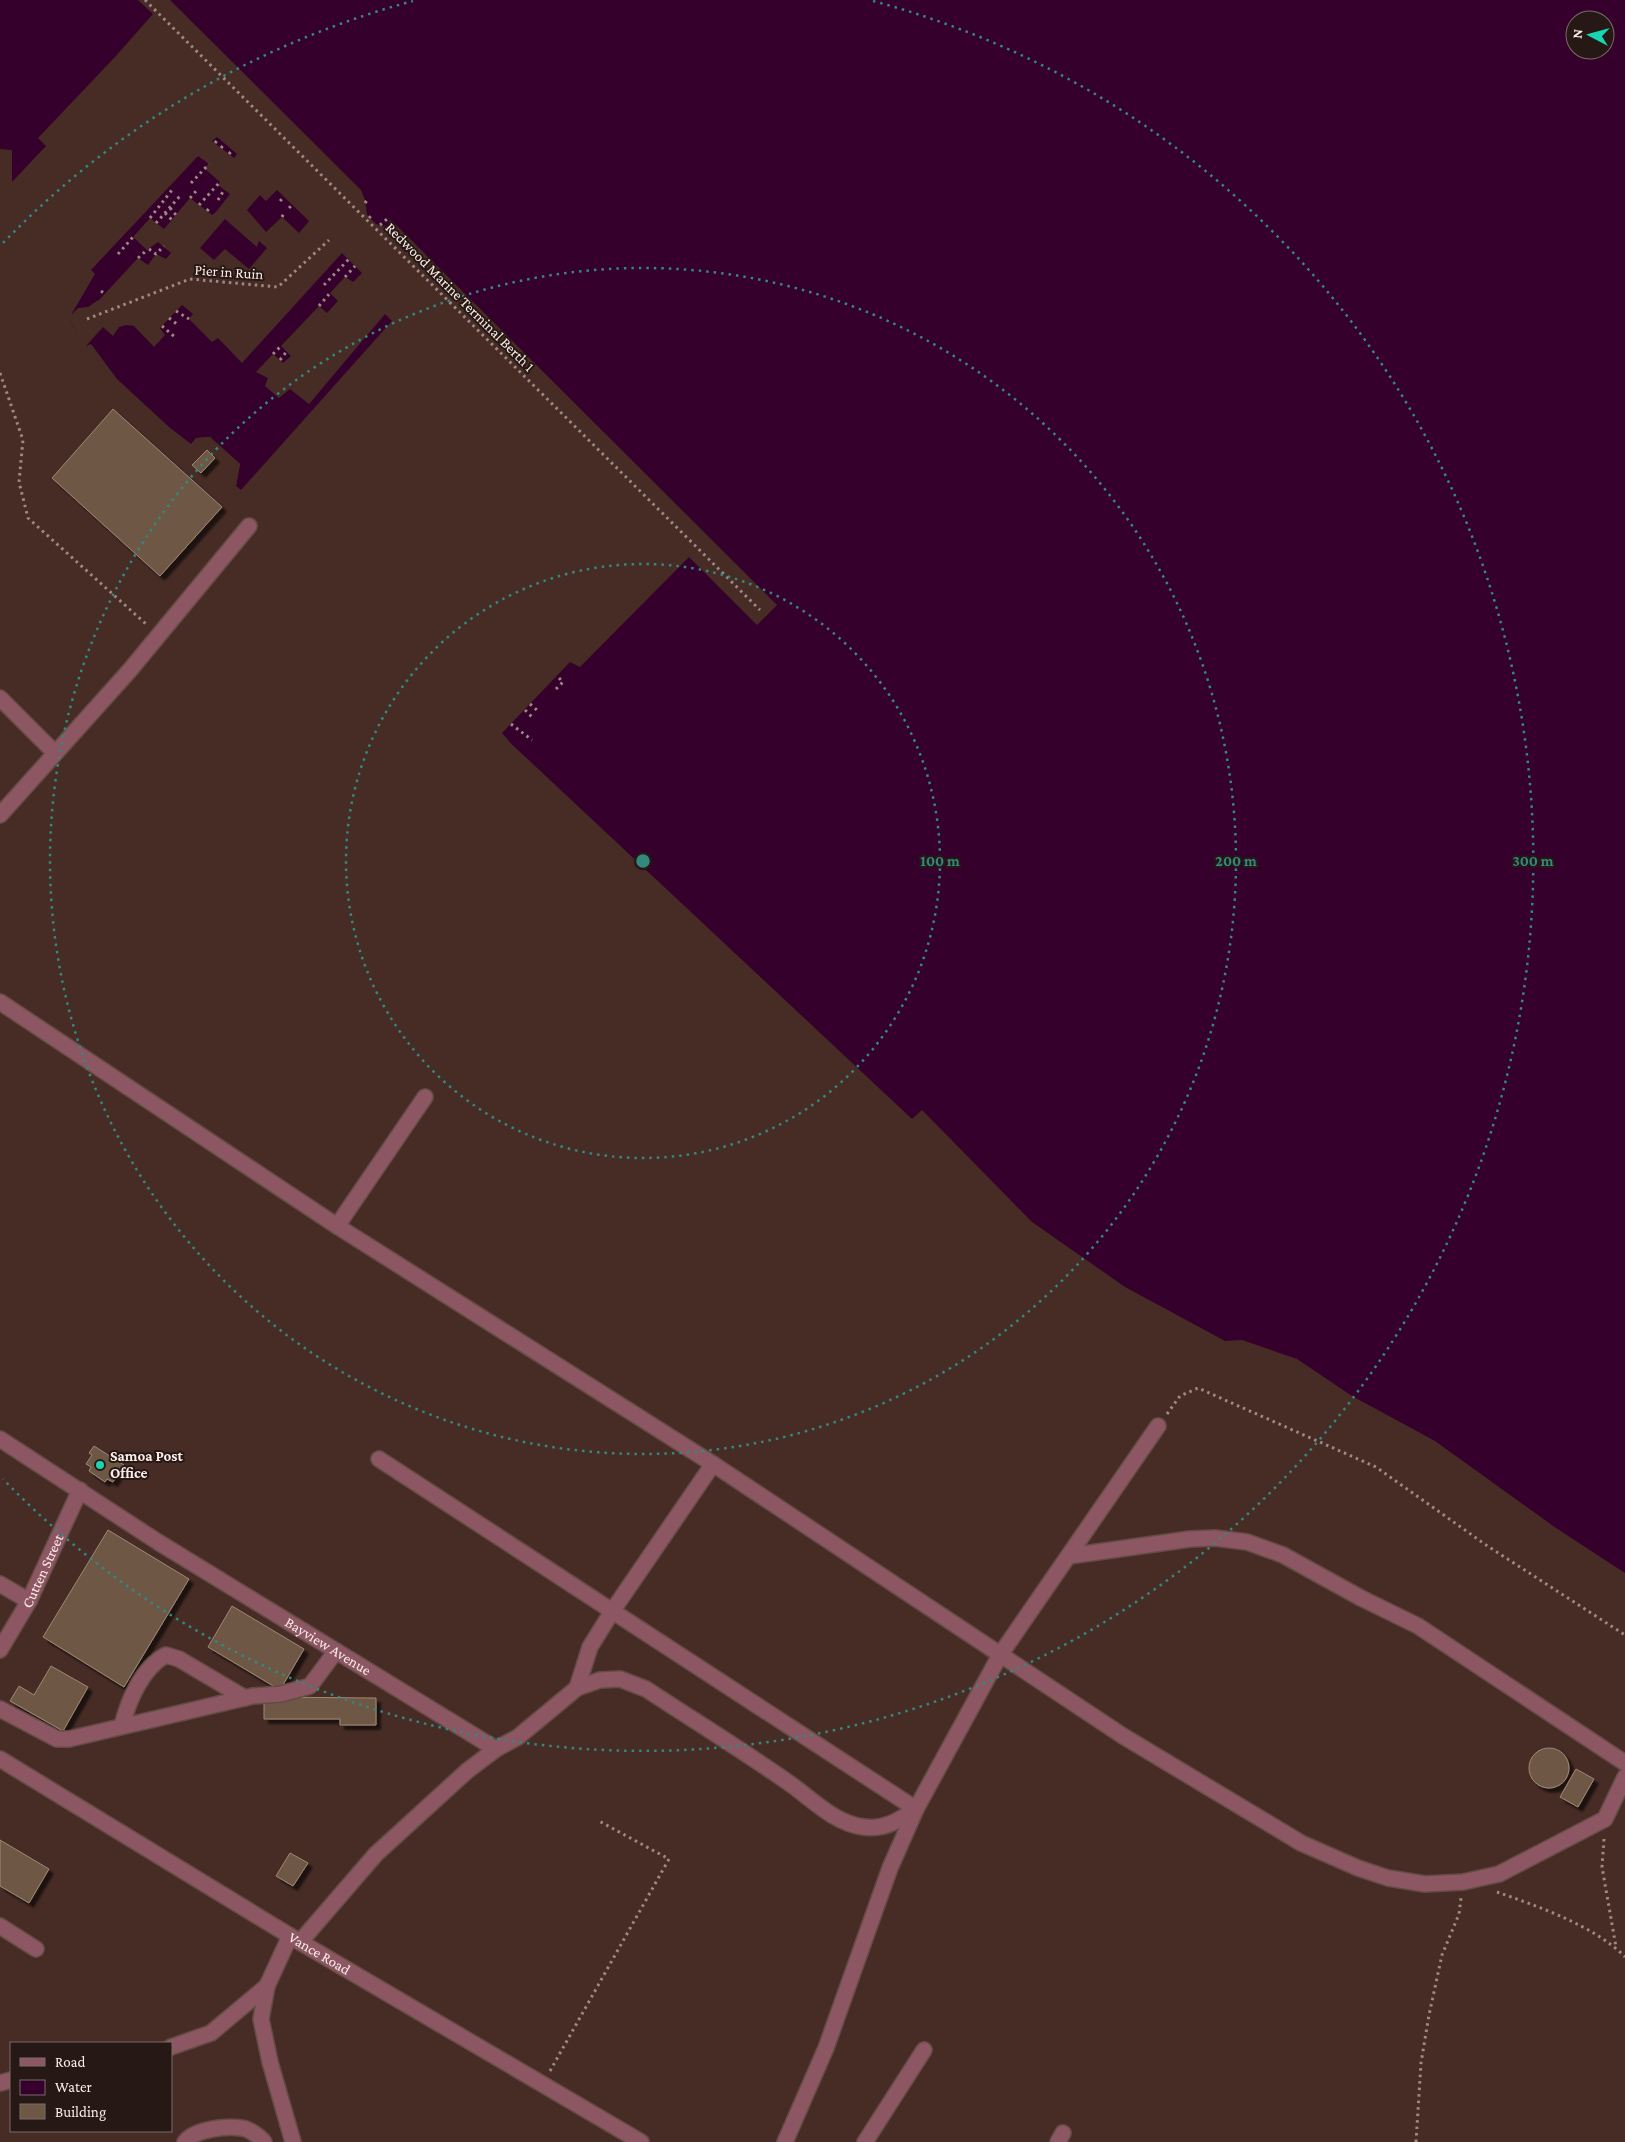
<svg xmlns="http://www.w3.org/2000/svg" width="1625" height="2142" font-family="'Crimson Pro',serif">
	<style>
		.water { fill: #35002c; fill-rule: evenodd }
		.pier { fill: #472c26; fill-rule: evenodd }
		.building { fill: #6e5845; stroke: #9f8773; filter: url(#shadow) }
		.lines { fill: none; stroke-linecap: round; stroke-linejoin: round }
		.minor-casing { stroke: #644b45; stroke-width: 18 }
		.path { stroke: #9f8983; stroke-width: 3; stroke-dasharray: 2.5 4; stroke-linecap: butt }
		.minor { stroke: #8c5763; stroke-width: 15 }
		.ring { fill: none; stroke: #338880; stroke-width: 2.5; stroke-dasharray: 2.5 5 }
		.poi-dot { fill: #19d5b2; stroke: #251815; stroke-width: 2 }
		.labels { text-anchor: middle; stroke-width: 4; stroke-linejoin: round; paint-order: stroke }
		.street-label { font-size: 15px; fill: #fdebe7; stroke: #251815 }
		.poi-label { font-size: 15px; font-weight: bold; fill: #fdebe7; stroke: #251815; text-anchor: start }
		.centre { fill: #338880; stroke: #251815; stroke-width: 2.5 }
		.ring-label { font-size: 15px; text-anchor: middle; font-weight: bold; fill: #338880; stroke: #251815; stroke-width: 4; stroke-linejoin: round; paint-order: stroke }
	</style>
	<defs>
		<filter id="shadow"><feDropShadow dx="4.5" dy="4.5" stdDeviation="1" flood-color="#0009"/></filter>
	</defs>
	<rect width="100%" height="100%" fill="#472c26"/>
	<path class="water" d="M0,0H1625V1573L1556,1528L1435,1441L1352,1396L1297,1359L1242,1340L1225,1341L1125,1287L1032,1222L922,1110L912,1119L236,486L240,464L210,437L196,438L185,454L90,356L72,324L12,182V150L0,149ZM1575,20H1605V50H1575Z"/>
	<path class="pier" d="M138,0H170L361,190L365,200L367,215L376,224L386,227L394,223L777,605L757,625L689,557L580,667L570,662L502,733L509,741L507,743L234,488L237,465L209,439L198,440L187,455H184L91,361L69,318L68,320L67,318L10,184L46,146L38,138L115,57L153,14ZM217,137L237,154L234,158L212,141ZM198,156L209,164L204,168L220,182L218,185L230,194L216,212L212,215L190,198L164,229L150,218L133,237L147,250L158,242L171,253L166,259L156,254L148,265L138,258L100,299L88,307L78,308L71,315L95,274L91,270ZM277,190L309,221L299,233L282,217L266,232L247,210L260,195L266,201ZM225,219L257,247L259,241L267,248L249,269L225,249L214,260L200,248ZM342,253L362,273L353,282L345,277L330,293L338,301L327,313L319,306L281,346L291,356L283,363L273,354L256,372L268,378L265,386L279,398L290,389L309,404L385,314L392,321L241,490L236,486L240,464L210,437L196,438L191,444L169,427L117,379L91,344L86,346L103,327L113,336L119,327L126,325L134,326L154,347L165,335L160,328L182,305L193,314L189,319L212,342L218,338L242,363Z"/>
	<path class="building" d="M113,409L222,507L160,576L52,478Z
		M207,450L215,458L201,473L192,465Z
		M94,1446L124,1465L113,1482L107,1479L105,1482L89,1471L91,1467L86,1464L92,1455L89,1453Z
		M108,1530L189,1579L124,1687L43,1637Z
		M232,1606L304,1649L280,1690L208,1647Z
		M51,1666L88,1687L63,1731L10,1701L19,1686L34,1695Z
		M264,1697L376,1698V1725H340V1719H264Z
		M1529 1768a20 20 0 1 1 40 0a20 20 0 1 1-40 0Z
		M1576,1769L1594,1779L1578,1807L1560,1797Z
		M0,1840L49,1869L29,1903L0,1886Z
		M290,1853L308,1863L293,1886L276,1876Z"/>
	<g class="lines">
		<defs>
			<g id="minor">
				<path d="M0,698L55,753"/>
				<path d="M0,815L130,670L249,526"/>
				<path d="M0,1002L337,1226L713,1464L1123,1736L1301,1843L1358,1868L1388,1878L1425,1884L1463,1882L1499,1874L1605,1819L1625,1777"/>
				<path d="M337,1226L425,1097"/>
				<path id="s1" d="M0,1439L158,1542L496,1749"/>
				<path d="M1069,1556L1190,1539L1215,1538L1247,1542L1283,1555L1361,1598L1418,1626L1625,1763"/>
				<path d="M0,1584L29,1601"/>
				<path id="s2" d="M0,1650L29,1601L80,1490"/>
				<path d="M577,1688L590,1647L613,1610L713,1464"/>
				<path d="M0,1709L57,1739H69L253,1696L281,1694L310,1686L336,1651"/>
				<path d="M122,1726C128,1701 142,1668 166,1655L179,1659L245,1698"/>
				<path id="s3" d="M0,1759L300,1942L641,2142"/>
				<path d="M0,1926L36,1949"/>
				<path d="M290,1936L267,1986L261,2019L270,2062L293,2142"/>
				<path d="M300,1942L376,1854L467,1771L496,1749L518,1737L577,1688L600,1680L620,1679L646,1689C693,1720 742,1750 789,1783C812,1799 835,1824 864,1827C885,1830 899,1820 916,1809L379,1459"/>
				<path d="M171,2047L211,2033L267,1986"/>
				<path d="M0,2083L11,2080"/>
				<path d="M185,2142C195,2129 225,2126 241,2128C248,2128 260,2137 264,2142"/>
				<path d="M785,2142L826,2048L890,1868L916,1809L1000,1655L1158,1426"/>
				<path d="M865,2142L924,2050"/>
				<path d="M1058,2142L1063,2133"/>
			</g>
		</defs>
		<use href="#minor" class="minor-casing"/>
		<path class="path" d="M145,0L760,610
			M215,143L219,138
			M221,148L225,143
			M229,154L232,150
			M191,183L209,164
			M190,198L197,190
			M218,200L224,190
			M280,201L284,197
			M365,203L368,199
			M199,205L220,182
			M170,208L176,215
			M289,208L292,205
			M207,211L210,207
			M165,213L172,220
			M282,217L284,213
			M150,218L172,190
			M369,218L372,215
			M156,223L180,196
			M380,225L387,219L393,225
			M149,249L156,254L164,246
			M118,254L133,237
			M138,258L147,250
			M345,277L355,266
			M324,285L349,259
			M101,291L105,294
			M319,306L330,293
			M176,311L189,319
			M169,318L178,325
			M87,319L190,279L278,287L329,240
			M162,326L176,338
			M273,354L281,346
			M280,360L287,351
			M0,373L23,440L19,482L28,518L146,624
			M556,689L563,682L557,676
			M530,704L538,711
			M525,710L534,719
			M511,724L532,740
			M1167,1414L1180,1396L1198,1388L1376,1467L1486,1545L1625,1635
			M1604,1839L1602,1867L1616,1947
			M1497,1892C1537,1906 1595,1926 1625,1957
			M550,2071L669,1859L599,1821
			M1416,2142L1421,2063L1429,2015L1442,1955L1459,1914L1461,1898"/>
		<use href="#minor" class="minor"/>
	</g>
	<g class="ring">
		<circle cx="643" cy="861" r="297"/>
		<circle cx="643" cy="861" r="593"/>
		<path d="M3 243A890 890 0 0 1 413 1M873 1A890 890 0 1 1 3 1479"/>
	</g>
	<circle class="poi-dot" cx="100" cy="1465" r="5"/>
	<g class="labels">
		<g class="street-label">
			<text transform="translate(229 272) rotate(4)" y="5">Pier in Ruin</text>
			<text transform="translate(460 297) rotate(45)" y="5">Redwood Marine Terminal Berth 1</text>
			<text dy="5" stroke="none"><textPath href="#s2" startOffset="90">Cutten Street</textPath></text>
			<text dy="5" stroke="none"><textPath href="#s1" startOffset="388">Bayview Avenue</textPath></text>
			<text dy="5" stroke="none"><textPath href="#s3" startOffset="374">Vance Road</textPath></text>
		</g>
		<g class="poi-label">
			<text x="110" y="1461">Samoa Post<tspan x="110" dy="17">Office</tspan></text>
		</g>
	</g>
	<circle cx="643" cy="861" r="8" class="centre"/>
	<g class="ring-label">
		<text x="940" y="866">100 m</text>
		<text x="1236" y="866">200 m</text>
		<text x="1533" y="866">300 m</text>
	</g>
	<rect x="10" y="2042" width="162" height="90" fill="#251815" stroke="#7b6c69"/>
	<rect x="20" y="2058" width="25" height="8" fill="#8c5763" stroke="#7b6c69"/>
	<text x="55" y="2067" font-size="15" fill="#fdebe7">Road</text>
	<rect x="20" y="2080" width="25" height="15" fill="#35002c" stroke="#7b6c69"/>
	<text x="55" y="2092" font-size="15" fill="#fdebe7">Water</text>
	<rect x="20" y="2104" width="25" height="15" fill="#6e5845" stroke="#7b6c69"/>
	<text x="55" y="2117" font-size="15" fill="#fdebe7">Building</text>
	<g transform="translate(1590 35) rotate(276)"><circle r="24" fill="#251815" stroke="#7b6c69"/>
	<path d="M0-4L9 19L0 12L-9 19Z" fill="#19d5b2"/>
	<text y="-8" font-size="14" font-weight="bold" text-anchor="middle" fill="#fdebe7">N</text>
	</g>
</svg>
